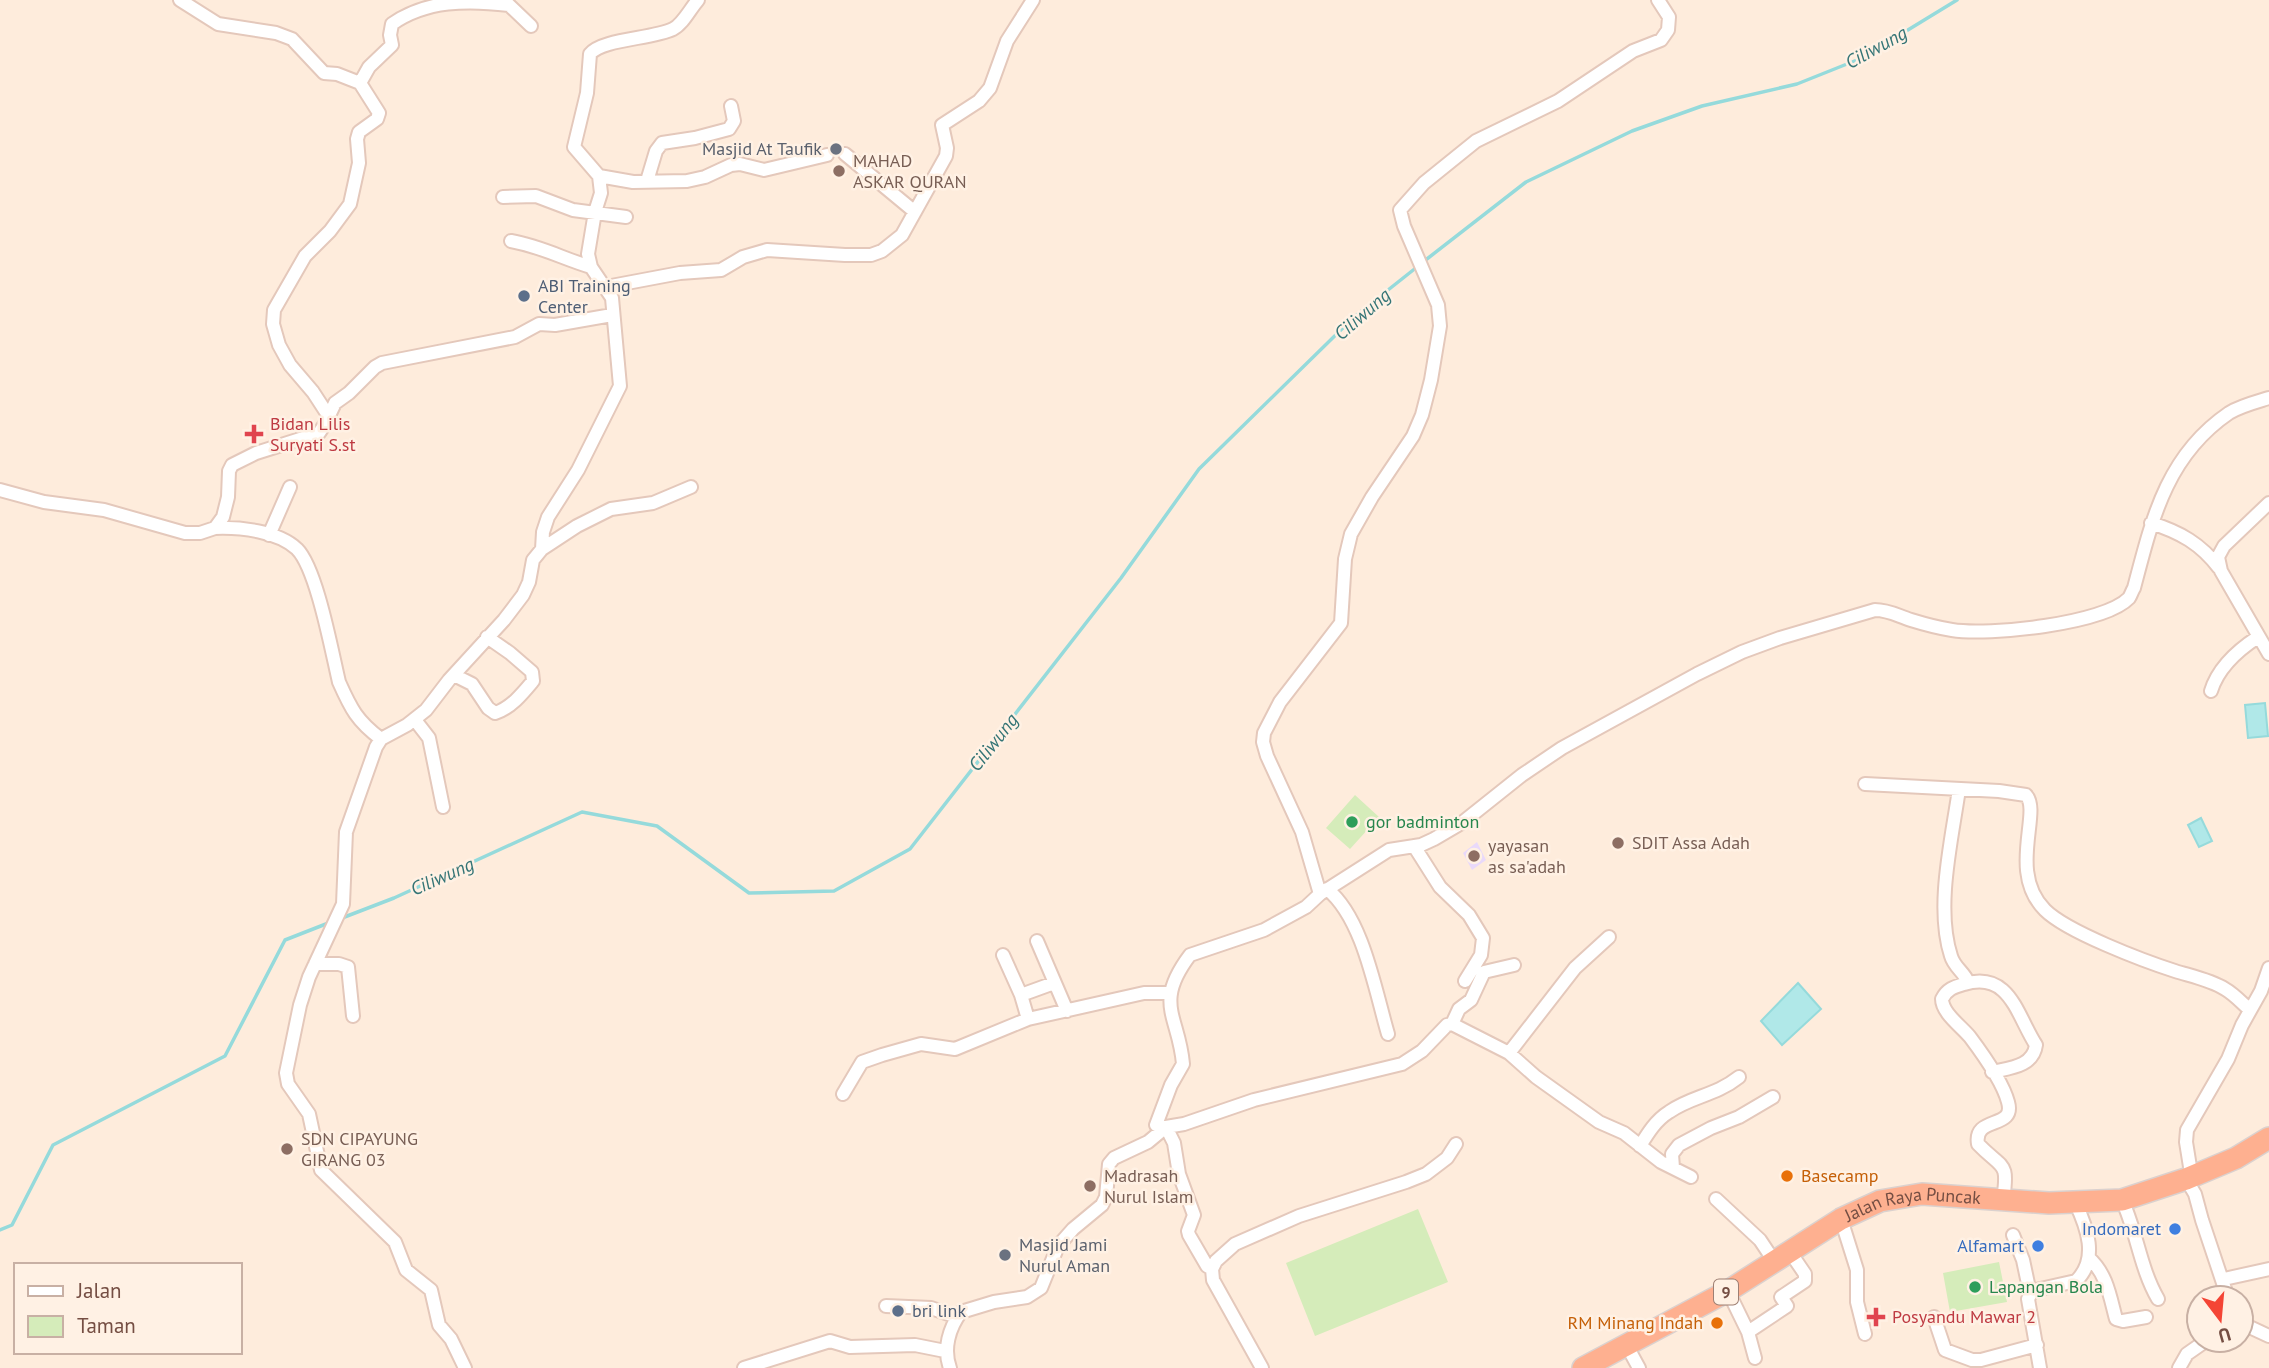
<svg xmlns="http://www.w3.org/2000/svg" width="2269" height="1368" font-family="'PT Sans',sans-serif">
	<style>
		.education { fill: #e9d9fa }
		.green { fill: #d5ecba }
		.water { fill: #b0e8e8; stroke: #95dadb; stroke-width: 2 }
		.lines { fill: none; stroke-linecap: round; stroke-linejoin: round }
		.stream { stroke: #95dadb; stroke-width: 3.5 }
		.minor-casing { stroke: #e4c8bb; stroke-width: 16 }
		.trunk-casing { stroke: #dbd1ce; stroke-width: 24 }
		.minor { stroke: #fff; stroke-width: 12 }
		.trunk { stroke: #feb090; stroke-width: 21 }
		.worship-dot { fill: #6b7280; stroke: #fff1e4; stroke-width: 2.5 }
		.education-dot { fill: #8d6e63; stroke: #fff1e4; stroke-width: 2.5 }
		.service-dot { fill: #5c6f8a; stroke: #fff1e4; stroke-width: 2.5 }
		.health-dot { fill: #e0444e; stroke: #fff1e4; stroke-width: 2.5 }
		.leisure-dot { fill: #2e9e5b; stroke: #fff1e4; stroke-width: 2.5 }
		.food-dot { fill: #e8710a; stroke: #fff1e4; stroke-width: 2.5 }
		.shop-dot { fill: #3f7fe0; stroke: #fff1e4; stroke-width: 2.5 }
		.labels { text-anchor: middle; stroke-width: 5; stroke-linejoin: round; paint-order: stroke }
		.shield { fill: #fff1e4; stroke: #9e7f73; stroke-width: 2 }
		.shield-label { font-size: 16px; font-weight: bold; fill: #754e43 }
		.worship-label { font-size: 18px; fill: #5b616d; stroke: #fff1e4; text-anchor: end }
		.education-label { font-size: 18px; fill: #785e54; stroke: #fff1e4; text-anchor: start }
		.service-label { font-size: 18px; fill: #4e5e75; stroke: #fff1e4; text-anchor: start }
		.health-label { font-size: 18px; fill: #be3a42; stroke: #fff1e4; text-anchor: start }
		.leisure-label { font-size: 18px; fill: #27864d; stroke: #fff1e4; text-anchor: start }
		.food-label { font-size: 18px; fill: #c56008; stroke: #fff1e4; text-anchor: start }
		.street-label { font-size: 18px; fill: #754e43; stroke: #fff1e4 }
		.shop-label { font-size: 18px; fill: #366cbe; stroke: #fff1e4; text-anchor: end }
		.water-label { font-size: 19px; font-style: italic; fill: #347475; stroke: #fff1e4 }
	</style>
	<rect width="100%" height="100%" fill="#feecdc"/>
	<path class="education" d="M1477,842L1486,860L1472,870L1463,853Z"/>
	<path class="green" d="M1355,795L1379,817L1350,849L1326,828Z
		M1418,1209L1448,1282L1315,1336L1286,1263Z
		M1999,1262L2007,1302L1950,1312L1943,1273Z"/>
	<path class="water" d="M2265,703L2268,736L2248,738L2245,705Z
		M2201,818L2212,841L2199,847L2188,825Z
		M1798,983L1821,1009L1782,1045L1761,1021Z"/>
	<g class="lines">
		<path class="stream" d="M1423,262L1526,182L1632,131L1702,106L1797,84L1862,58L1957,0
			M342,918L394,898L582,812L657,826L749,893L834,891L910,849L1121,578L1199,469L1354,317L1417,267
			M0,1230L12,1225L53,1145L225,1056L285,940L331,922"/>
		<defs>
			<path id="minor" d="M180,0L218,24L276,33L292,39L324,73L337,74L360,83L379,113L377,119L359,132L357,139L359,163L350,204L330,231L305,256L274,310L273,324L279,345L290,365L313,392L328,415
				M360,83L369,67L392,45L390,35L392,24C426,0 468,0 509,5L531,26
				M845,154L915,212
				M599,176L633,182L687,181L705,177L731,165L740,164L764,170L827,155
				M647,181L656,151L662,143L695,138L729,129L734,121L731,106
				M503,197L536,196L573,210L626,217
				M511,241C540,246 564,259 591,267
				M608,291L611,286L680,273L721,270L743,257L767,250L845,255H871L882,251L902,235L946,156L947,148L942,125L979,101L990,88L1007,41L1033,0
				M0,490L44,502L104,510L185,533H200L215,528L223,517L228,497L229,471L232,465L256,453L319,433L325,424L335,403L349,393L375,367L382,363L515,337L539,324L555,325L612,315
				M2269,503L2224,546L2218,557L2221,571L2269,654
				M2151,523C2180,532 2201,544 2219,568
				M215,528C240,527 278,531 297,549C317,569 332,653 339,682C351,709 357,721 381,739
				M269,535L290,487
				M542,549L577,526L611,509L653,503L691,487
				M454,675L472,684L488,708L495,713C511,708 523,693 533,681L532,672L510,653L487,637
				M2211,691C2218,668 2238,650 2258,637
				M415,720L429,738L443,807
				M1865,784L1999,791L2026,795C2042,812 2007,872 2045,910C2067,932 2144,961 2175,971C2191,976 2211,980 2225,989C2234,994 2242,1003 2250,1010
				M1959,789C1952,839 1935,907 1951,956C1954,967 1964,972 1968,982
				M1414,846L1440,887L1469,915L1483,938L1481,955L1465,981
				M1327,889C1363,918 1375,990 1388,1034
				M1320,894L1389,850L1421,845L1434,839L1463,822L1522,775L1562,748L1697,674L1742,652L1780,638L1875,610C1889,610 1898,616 1911,620C1924,624 1939,628 1952,630C1988,636 2104,624 2129,598C2131,595 2132,591 2134,588C2152,520 2166,456 2229,413C2240,406 2256,402 2269,398
				M1037,941L1067,1011
				M1003,955L1021,995L1028,1019
				M315,964H339L348,967L353,1016
				M1021,995L1054,983
				M1452,1024L1509,1053L1536,1077L1599,1122L1624,1133L1661,1162L1691,1177
				M1509,1053L1575,968L1609,937
				M1992,1072C2009,1068 2033,1067 2036,1045C2017,1016 2010,970 1964,984C1954,987 1947,989 1942,999C1942,1013 1961,1026 1970,1037C1982,1053 2003,1083 2008,1102C2016,1130 1973,1115 1978,1144C2003,1170 2009,1160 2003,1200
				M843,1094L862,1062L882,1055L921,1044L955,1049L1028,1019L1144,993H1170
				M1640,1146C1648,1133 1656,1120 1669,1112C1692,1096 1715,1096 1739,1077
				M1673,1168L1672,1154L1679,1145L1711,1128L1739,1117L1773,1097
				M1716,1199L1760,1240L1770,1255
				M2122,1200C2137,1232 2140,1268 2158,1299
				M1841,1219L1857,1270V1302L1865,1334
				M2013,1235L2023,1260L2030,1293
				M2089,1258C2107,1274 2110,1297 2116,1319L2123,1321L2146,1317
				M1212,1269L1207,1266L1189,1235L1188,1231L1194,1215L1179,1174L1174,1143L1166,1127L1184,1124L1254,1100L1402,1064L1422,1051L1447,1025L1452,1024L1459,1009L1471,1000L1484,972L1514,965
				M2224,1279L2269,1269
				M1728,1291L1748,1332L1755,1358
				M2228,1298L2202,1220L2195,1194L2186,1179L2191,1173L2186,1142L2187,1130L2228,1059L2242,1025L2261,991L2269,968
				M886,1306L931,1308L957,1317
				M1934,1317L1945,1350L1972,1360H1981L2037,1345
				M2241,1323L2269,1336
				M1748,1332L1787,1306L1781,1297L1805,1281V1274L1790,1252
				M1627,1346L1639,1368
				M465,1368L451,1339L439,1325L431,1290L406,1270L395,1242L321,1170L309,1114L288,1084L286,1073L300,1005L309,977L343,904L346,832L376,747L381,739L407,725L426,710L449,680L504,620L523,595L529,582L533,560L542,549L543,532L548,517L578,470L620,386L612,298L591,267L588,254L595,212L601,193L599,176L574,147L587,93L590,54C602,39 652,39 673,29C683,24 690,9 698,0
				M744,1368L830,1341L850,1347L915,1345L945,1351
				M950,1368C943,1349 949,1328 961,1312L994,1302L1027,1297L1041,1288L1058,1246L1073,1229L1102,1205L1106,1197L1109,1164L1114,1158L1148,1142L1166,1127L1156,1125L1171,1085L1183,1064C1179,1016 1153,1004 1190,955L1264,930L1306,907L1320,894L1302,832L1267,756L1263,742L1264,733L1280,702L1341,623L1345,559L1351,534L1372,497L1413,436L1422,415L1431,380L1440,326L1438,305L1404,226L1400,210L1424,183L1476,141L1558,101L1633,51L1661,40L1668,30L1669,17L1658,0
				M1262,1368L1213,1280L1212,1269L1216,1261L1235,1244L1299,1216L1406,1182L1426,1174L1447,1158L1456,1144
				M2040,1368L2028,1299L2032,1291L2076,1281C2099,1259 2087,1227 2075,1202
				M2179,1368L2187,1354L2207,1340"/>
			<g id="trunk">
				<path id="s1" d="M1583,1368L1728,1291L1841,1219L1880,1201L1922,1194L2049,1203L2122,1200L2186,1179L2236,1158L2269,1138"/>
			</g>
		</defs>
		<use href="#minor" class="minor-casing"/>
		<use href="#trunk" class="trunk-casing"/>
		<use href="#minor" class="minor"/>
		<use href="#trunk" class="trunk"/>
	</g>
	<g class="worship-dot">
		<circle cx="836" cy="149" r="7"/>
		<circle cx="1005" cy="1255" r="7"/>
	</g>
	<g class="education-dot">
		<circle cx="839" cy="171" r="7"/>
		<circle cx="1618" cy="843" r="7"/>
		<circle cx="1474" cy="856" r="7"/>
		<circle cx="287" cy="1149" r="7"/>
		<circle cx="1090" cy="1186" r="7"/>
	</g>
	<g class="service-dot">
		<circle cx="524" cy="296" r="7"/>
		<circle cx="898" cy="1311" r="7"/>
	</g>
	<g class="health-dot">
		<path d="M250.5 423.5h7v7h7v7h-7v7h-7v-7h-7v-7h7z"/>
		<path d="M1872.5 1306.5h7v7h7v7h-7v7h-7v-7h-7v-7h7z"/>
	</g>
	<g class="leisure-dot">
		<circle cx="1352" cy="822" r="7"/>
		<circle cx="1975" cy="1287" r="7"/>
	</g>
	<g class="food-dot">
		<circle cx="1787" cy="1176" r="7"/>
		<circle cx="1717" cy="1323" r="7"/>
	</g>
	<g class="shop-dot">
		<circle cx="2175" cy="1229" r="7"/>
		<circle cx="2038" cy="1246" r="7"/>
	</g>
	<g class="labels">
		<rect class="shield" x="1714" y="1279.5" width="24" height="25" rx="5"/>
		<g class="shield-label">
			<text x="1726" y="1298">9</text>
		</g>
		<g class="worship-label">
			<text x="822" y="155">Masjid At Taufik</text>
			<text x="1019" y="1251" text-anchor="start">Masjid Jami<tspan x="1019" dy="21">Nurul Aman</tspan></text>
		</g>
		<g class="education-label">
			<text x="853" y="167">MAHAD<tspan x="853" dy="21">ASKAR QURAN</tspan></text>
			<text x="1632" y="849">SDIT Assa Adah</text>
			<text x="1488" y="852">yayasan<tspan x="1488" dy="21">as sa'adah</tspan></text>
			<text x="301" y="1145">SDN CIPAYUNG<tspan x="301" dy="21">GIRANG 03</tspan></text>
			<text x="1104" y="1182">Madrasah<tspan x="1104" dy="21">Nurul Islam</tspan></text>
		</g>
		<g class="service-label">
			<text x="538" y="292">ABI Training<tspan x="538" dy="21">Center</tspan></text>
			<text x="912" y="1317">bri link</text>
		</g>
		<g class="health-label">
			<text x="270" y="430">Bidan Lilis<tspan x="270" dy="21">Suryati S.st</tspan></text>
			<text x="1892" y="1323">Posyandu Mawar 2</text>
		</g>
		<g class="leisure-label">
			<text x="1366" y="828">gor badminton</text>
			<text x="1989" y="1293">Lapangan Bola</text>
		</g>
		<g class="food-label">
			<text x="1801" y="1182">Basecamp</text>
			<text x="1703" y="1329" text-anchor="end">RM Minang Indah</text>
		</g>
		<g class="street-label">
			<text dy="6" stroke="none"><textPath href="#s1" startOffset="373">Jalan Raya Puncak</textPath></text>
		</g>
		<g class="shop-label">
			<text x="2161" y="1235">Indomaret</text>
			<text x="2024" y="1252">Alfamart</text>
		</g>
		<g class="water-label">
			<text transform="translate(1876 47) rotate(-29)" y="7">Ciliwung</text>
			<text transform="translate(1362 314) rotate(-41)" y="7">Ciliwung</text>
			<text transform="translate(993 742) rotate(-52)" y="7">Ciliwung</text>
			<text transform="translate(442 876) rotate(-24)" y="7">Ciliwung</text>
		</g>
	</g>
	<rect x="14" y="1263" width="228" height="91" fill="#fff1e4" stroke="#c8b0a4" stroke-width="2"/>
	<rect x="28" y="1286" width="35" height="10" fill="#ffffff" stroke="#c8b0a4" stroke-width="2"/>
	<text x="77" y="1298" font-size="21" fill="#754e43">Jalan</text>
	<rect x="28" y="1316" width="35" height="21" fill="#d5ecba" stroke="#c8b0a4" stroke-width="2"/>
	<text x="77" y="1333" font-size="21" fill="#754e43">Taman</text>
	<g transform="translate(2220 1319) rotate(164)"><circle r="33" fill="#fff1e4" stroke="#c8b0a4" stroke-width="2"/>
	<path d="M0-5L12 26L0 18L-12 26Z" fill="#f44535"/>
	<text y="-10" font-size="19" font-weight="bold" text-anchor="middle" fill="#754e43">U</text>
	</g>
</svg>
